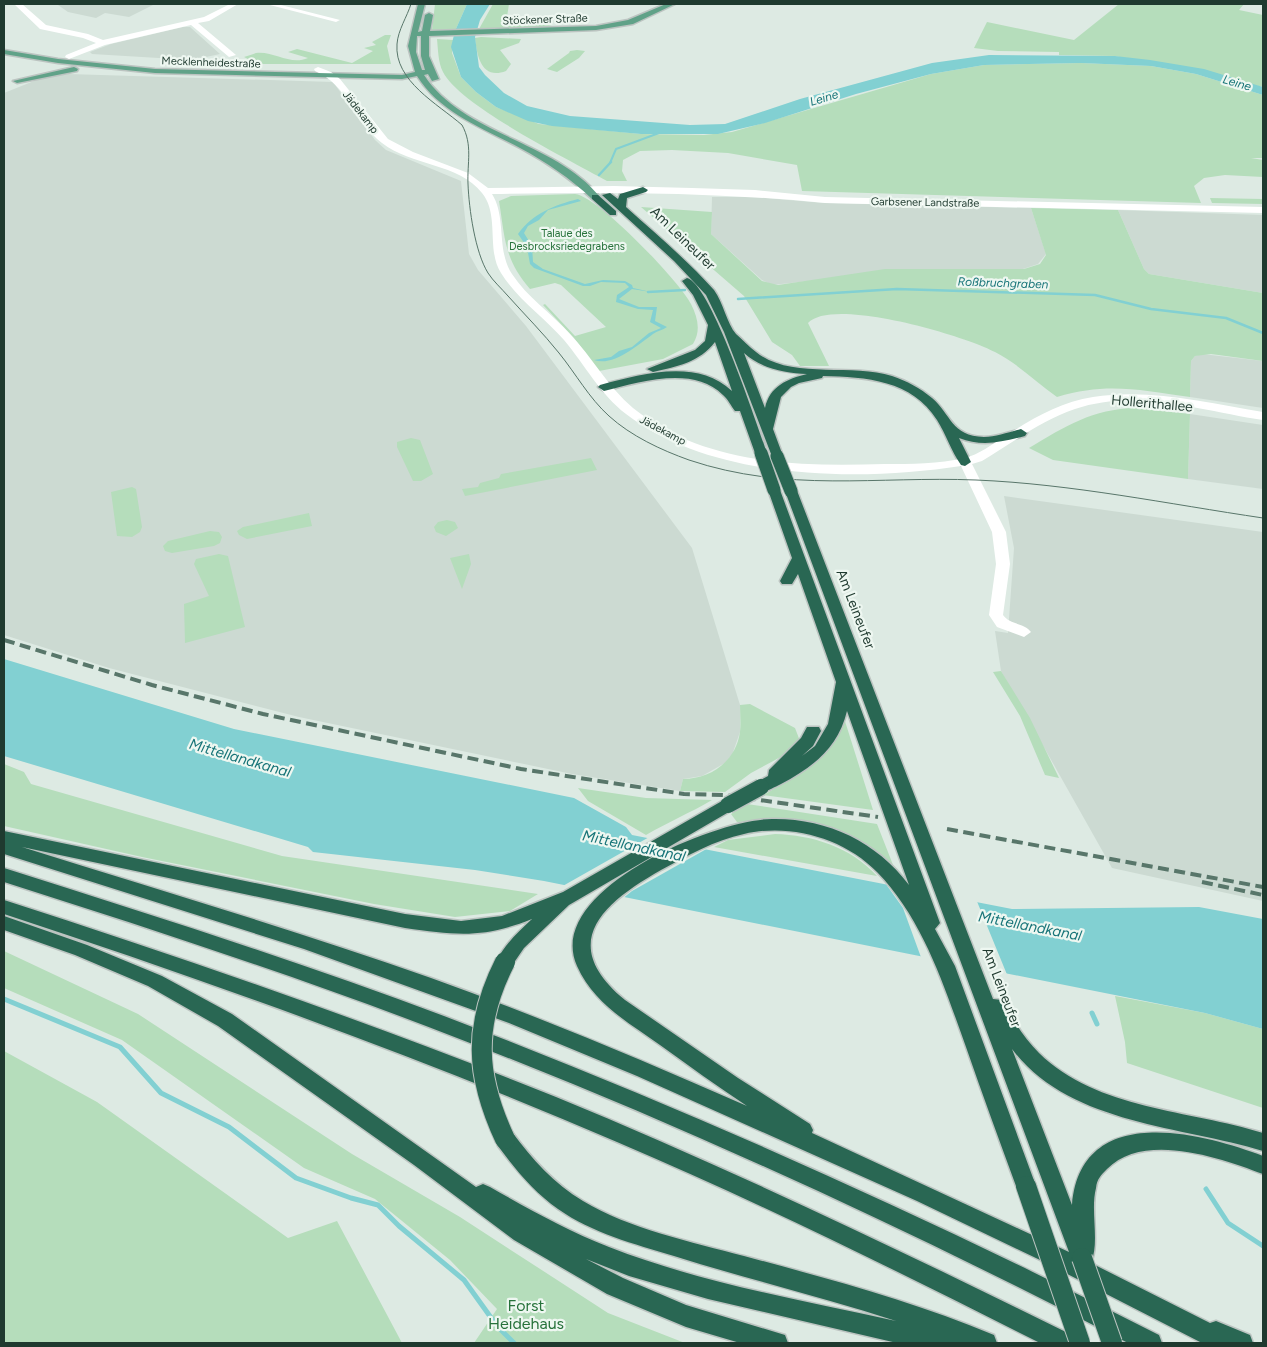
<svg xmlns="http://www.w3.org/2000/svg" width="1267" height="1347" font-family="Figtree,sans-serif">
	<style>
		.built { fill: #ccdad2 }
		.green { fill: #b5ddbb }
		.water { fill: #82d0d2 }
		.pier { fill: #ddeae3 }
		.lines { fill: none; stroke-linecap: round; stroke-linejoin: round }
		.stream-far2 { stroke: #82d0d2; stroke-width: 2 }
		.stream-far1 { stroke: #82d0d2; stroke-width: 2.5 }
		.stream { stroke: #82d0d2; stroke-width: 5 }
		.major-casing { stroke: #bcc4c1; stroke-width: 3 }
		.highway-casing { stroke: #bcc4c1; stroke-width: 3 }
		.minor { fill: #fff; fill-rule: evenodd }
		.major { fill: #60a288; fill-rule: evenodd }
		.highway { fill: #296753; fill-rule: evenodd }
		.tram { stroke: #58766a; stroke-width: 1 }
		.rail { stroke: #58766a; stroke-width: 4; stroke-dasharray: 11 5.5; stroke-linecap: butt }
		.highway-bridge-far2-casing { stroke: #bcc4c1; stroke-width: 15; stroke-linecap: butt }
		.highway-bridge-far1-casing { stroke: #bcc4c1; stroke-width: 19; stroke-linecap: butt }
		.highway-bridge-casing { stroke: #bcc4c1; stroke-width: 22; stroke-linecap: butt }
		.highway-bridge-far2 { stroke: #296753; stroke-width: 13 }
		.highway-bridge-far1 { stroke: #296753; stroke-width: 16 }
		.highway-bridge { stroke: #296753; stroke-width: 20 }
		.labels { text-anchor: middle; stroke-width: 4.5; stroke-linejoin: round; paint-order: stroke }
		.far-street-label { font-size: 11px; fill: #1f3a2f; stroke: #eef7f1 }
		.far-park-label { font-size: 11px; fill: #27723b; stroke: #eef7f1 }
		.far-water-label { font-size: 12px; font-style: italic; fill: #177478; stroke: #eef7f1 }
		.street-label { font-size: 14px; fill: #1f3a2f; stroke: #eef7f1 }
		.water-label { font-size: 15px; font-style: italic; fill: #177478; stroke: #eef7f1 }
		.near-park-label { font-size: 16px; fill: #27723b; stroke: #eef7f1 }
	</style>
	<rect width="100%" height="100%" fill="#ddeae3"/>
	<path class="built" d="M66,4H155L129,17L105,13L96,18L68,12L58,5Z
		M183,27H190L220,54L192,60L92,54L90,52L111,44Z
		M68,74L333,82L375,140L386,150L461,181L469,254L478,270L526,326L692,548L740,705V732L732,755L725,763L702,776L683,779L680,791L572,774L299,717L109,668L4,635V93L39,79Z
		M712,197H754L824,203L1031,208L1046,254L1038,264L1020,270L920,269L772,285L762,280L711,234Z
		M1118,210L1263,215V293L1149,274L1144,269Z
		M1202,354L1263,361V408L1190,397L1191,361L1195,356Z
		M1190,414L1263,425V489L1188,479Z
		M1004,496L1263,532V901L1112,868L1001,671L995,631L1008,633L1014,548Z"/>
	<path class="green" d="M435,4H467L455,31L432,30Z
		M493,4H509L507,17L552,26H587L580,28L479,29Z
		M1119,4H1244L1239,10L1263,15V87L1115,56L1059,55V52L998,51L974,48L987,22L1074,40Z
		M385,35H391L387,46L391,64H258L244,57C248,56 253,54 256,53C275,51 290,66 308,58L288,52L297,49L352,63L373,51L364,48L376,45L372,42Z
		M481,37L521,39L519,43L500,50L511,64L506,71C482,80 477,57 475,38Z
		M437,39L453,40L452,53L461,77L476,92L496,107L539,124L641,134L704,135L732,132L931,74L984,65L1081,63L1151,66L1196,74L1263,95V158H1251L1263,160V177L1225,175L1204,178L1194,186L1201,203L802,191L797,165L728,153L672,150L640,151L623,160L622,171L627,181H607C570,160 460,106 443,72C438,63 438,48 437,39Z
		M577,50L585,51L579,58L557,72L547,69L569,53L570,51Z
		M575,194C598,196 680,282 691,304C698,318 701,331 693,344L663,359L599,371L574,338L543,305L545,304L575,336L606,327L561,285L555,283L530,289C504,259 505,238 499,201L511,196Z
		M1210,198L1263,199V204L1212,203Z
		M641,207L712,212L711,234L762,281L778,285L885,269H1024L1040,264L1046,255L1031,208L1118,210L1144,269L1149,274L1263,293V361L1211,354L1195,356L1191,361L1190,397C1139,390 1107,382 1057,397C1037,383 1017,363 995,352C966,336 832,296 808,323L829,366H800L792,355L772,342L744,296Z
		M1136,408L1190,414L1188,479L1053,460L1029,448C1066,426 1092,409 1136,408Z
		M411,438L420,440L433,474L421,481H413L397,447V442Z
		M591,458L597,470L465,496L462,489L478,487L480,483L499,478L501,474Z
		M132,487L136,489L142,527L140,532L132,537L117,536L111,492Z
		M309,513L312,526L247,539L239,535L237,531L243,527Z
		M447,520L455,522L458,528L446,536L436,532L434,527L438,522Z
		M210,531L219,532L222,537L220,543L214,546L172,553L165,551L163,546L168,541Z
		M219,554L228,556L245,627L185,643L184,604L209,596L194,564L196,559Z
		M469,554L471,564L462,589L450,558Z
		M1001,671L1030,718L1059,778L1045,775L1020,716L993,672Z
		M750,704L795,728L800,741L788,753L751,773L725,792L680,791L683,779C711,779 736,761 740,732C741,723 740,714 740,705Z
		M844,718L873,810L763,795C804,773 824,761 844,718Z
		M4,764L24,772L31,784L282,856L538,894L510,911L455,917L374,904L142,857L4,826Z
		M578,788L646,798L712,800C690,813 668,822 646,835L588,801Z
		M747,804L877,824L895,870L873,851L771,820L737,822L731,814Z
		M775,834C812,835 851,847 877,876L714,847L728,840Z
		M4,951L138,1014L352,1154L460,1217L608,1313L685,1343H474L497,1309L450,1260L375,1199L304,1168L122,1040L4,988Z
		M1115,996L1205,1013L1263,1029V1108L1127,1063L1125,1042Z
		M4,1051L97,1102L288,1238L337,1221L402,1343H4Z"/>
	<path class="water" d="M467,4H490L480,20L475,37L479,67L485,75L504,93L527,106L570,116L690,125L725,124L800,99L932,63L989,55L1115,56L1150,60L1204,69L1263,87V95L1196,74L1151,66L1081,63L984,65L931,74L856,94L765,123L718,134H641L552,126L528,121L496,107L476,92L461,77L451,47L455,31Z
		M578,199L581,201L548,210L539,220L528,226L524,233L532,246L533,262L543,269L585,284L603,280L625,281L632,285L633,288L651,292L632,289L619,299L639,307H657L655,321L667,327C663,330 657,331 653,334C638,345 613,367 594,360L611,357L619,351L632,347L649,333L661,328L650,322L653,310L638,309L616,302L617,295L629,287L625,283L601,282L590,286H583L534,268L530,264L527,247L518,234C533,213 555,205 578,199Z
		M4,659L234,729L574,798L626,827L632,835L1012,909L1199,907L1263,919V1029L1205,1013L544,881L475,870L313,852L308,847L4,756Z"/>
	<path class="pier" d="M651,836L710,847L632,891L622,899L561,887Z
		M883,880L976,899L1008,977L922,960L903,908Z"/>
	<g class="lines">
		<path class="stream-far2" d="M610,163L616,149L659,133"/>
		<path class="stream-far1" d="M599,175L611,162
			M648,292L685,290
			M738,299L897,289L1095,295L1151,309L1226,318L1263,333"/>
		<path class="stream" d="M4,999L120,1047L161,1093L229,1127L296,1178L351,1198L378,1205L399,1226L464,1280L497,1326L514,1343
			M1092,1013L1097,1024
			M1206,1189L1228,1223L1263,1246"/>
		<defs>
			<path id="major" d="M418,4H425L418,32L422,31L425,15L429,13L433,15L430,31L596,26L628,20L666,4H675L633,24L596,30L429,36V56L439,79L432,81L428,74L424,75C463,135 555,141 600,197L598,199H592C570,178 546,162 520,148C483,128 440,113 417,76L402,79L155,73L58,63L4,54V50L58,59L155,69L402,75L415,72L408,46ZM417,36H421V56L425,70H422L416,52Z
				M74,67L78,69L77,71L17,83L13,81Z"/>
			<path id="highway" d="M643,187L648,190L646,192L627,198L626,207C656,234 687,260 714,290C723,302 727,324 736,334C742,339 749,347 756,352C790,380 851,363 892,376C907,381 920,388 932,398C951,414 951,436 984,437C996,437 1009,432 1021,429L1027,433L1025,436C1002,442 982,447 959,438L971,462L965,466L961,465C951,451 946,434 937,420C912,380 866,377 823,376L822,378L799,383L791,387L781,397L773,429L783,456L781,459H773L724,332L706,295L674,261L602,195L610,193L618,199L620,194ZM744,353C760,368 785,373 807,374C787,379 770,386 765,408Z
				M592,195H598L616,211V215H610L592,199Z
				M687,278C711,284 757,425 767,453L765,456L761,457L755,453L740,411H735C731,406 728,399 723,395C693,365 640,382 604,391L598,387L600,385C642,374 697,358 732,391L715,342C700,362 676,367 653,372L647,369L695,350L705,341L708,325L693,295L682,281Z
				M774,486L780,490L940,923L935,929L955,966L1036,1186L1033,1193L1026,1196L1019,1193L1016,1186C999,1140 982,1093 966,1047C944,986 923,919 877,872C844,838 790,823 744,834C715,840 687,856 661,870C603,903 556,943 625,1000L738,1078L810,1124L813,1130L812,1133L1069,1252L785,491L791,487L796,488L993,999L1002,1000C1012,1019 1024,1038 1039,1053C1097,1110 1190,1110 1263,1133V1151C1180,1126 1068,1124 1012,1049L1072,1205C1081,1102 1199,1132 1263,1156V1174C1221,1158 1144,1131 1107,1169C1101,1175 1097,1179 1096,1188C1090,1211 1100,1242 1091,1263L1210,1323L1216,1321L1250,1335L1253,1343H1202L1038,1259L917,1201L637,1076L509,1023L304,949L4,854V831L405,914L461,921L502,916L563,892L722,801L728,799L734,801L736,805L734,809L569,905L524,948L511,967L505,969L499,967L496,962C505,944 518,932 532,919C482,939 456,935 405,928L22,847C158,890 296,930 431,978C538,1016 642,1060 747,1106C717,1086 689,1066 660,1045C628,1022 594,1004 577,966C543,890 716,819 772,819C826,818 876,841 909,885L847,711C838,748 813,767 781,784C772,788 765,794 755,791L753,787L755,783L768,776L769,770L801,738L807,727H819L821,731L813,746L802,756L815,746L828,724L836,682L798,574L792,584H782L780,581L792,558L768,490Z
				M4,868C151,915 299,961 444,1016C688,1109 926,1216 1159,1335L1162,1343H1128C900,1225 666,1117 426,1026C287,973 145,927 4,882Z
				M4,900C190,960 375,1024 556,1097C731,1169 902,1251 1072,1335L1075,1343H1040C901,1273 761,1203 617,1142C417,1056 211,982 4,914Z
				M4,916L87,945L162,976L232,1014L476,1187L483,1184L490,1187C529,1209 568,1231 609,1247C701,1283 801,1300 896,1321C823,1297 747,1279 674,1256C634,1244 592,1233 558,1209C534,1192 515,1169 498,1146L495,1139L498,1132L505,1130L512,1132C532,1159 554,1184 583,1201C629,1229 692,1242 744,1256C829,1279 913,1301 994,1335L997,1343H897L708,1299L629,1276L586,1259L623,1278L686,1305L785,1335L788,1343H740L686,1327L607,1294L514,1240L414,1165L218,1026L148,986L75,955L4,930Z"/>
		</defs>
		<use href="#major" class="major-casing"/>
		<use href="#highway" class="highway-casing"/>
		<path class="minor" d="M14,4H22L46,25L88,34L103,40L204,17L230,4H238L209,21L198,23L236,55L229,57L191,25L105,45L69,59L65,57L66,55L96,43L83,38L40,29Z
			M266,4H277L340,20L336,22Z
			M318,67L331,72L340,79L388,139L413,152L468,173L488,188L614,186L692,188L755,190L825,197L1263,207V213L825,203C714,192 604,192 492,194C507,218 496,250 512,274C527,297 551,313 570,334C592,357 608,387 633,408C704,465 799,467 885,464C911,464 939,464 964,458C979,455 992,444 1005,436C1032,419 1060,402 1093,397C1149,388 1208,403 1263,412V420C1203,411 1135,388 1075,409C1042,420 1012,443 982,461L972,464L1006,532L1010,564L1003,615C1010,625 1025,623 1031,632L1024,637L997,627L989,615L996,564L992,532L961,466C857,482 712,480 626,414C600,394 585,365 564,340C544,317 518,300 501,273C486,250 500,215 482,193C459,163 411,166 382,143C355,122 348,85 315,71L314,69Z"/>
		<use href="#major" class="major"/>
		<use href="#highway" class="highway"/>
		<path class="tram" d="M411,4C407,17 398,30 397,44C394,81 438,104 462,125C473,145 467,163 468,184C469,209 475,252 488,273C493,281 502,289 508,296C525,315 543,333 559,353C576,374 589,398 609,416C631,436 661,450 689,460C787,493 877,476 976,480C1072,484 1168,504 1263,518"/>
		<path class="rail" d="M4,640L152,685L263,714L521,769L684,794L725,795L878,817
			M947,829L1263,887
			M1202,882L1263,895"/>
		<defs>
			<path id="highway-bridge-far2" d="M761,453L774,490
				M777,456L791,491"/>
			<path id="highway-bridge-far1" d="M728,805L761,787"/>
			<path id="highway-bridge" d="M505,962C473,1025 475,1075 505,1139
				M1026,1186L1080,1343
				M1082,1258L1112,1343"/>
		</defs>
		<use href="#highway-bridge-far2" class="highway-bridge-far2-casing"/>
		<use href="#highway-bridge-far1" class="highway-bridge-far1-casing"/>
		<use href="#highway-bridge" class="highway-bridge-casing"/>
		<use href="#highway-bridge-far2" class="highway-bridge-far2"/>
		<use href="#highway-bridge-far1" class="highway-bridge-far1"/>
		<use href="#highway-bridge" class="highway-bridge"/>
	</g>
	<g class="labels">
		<g class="far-street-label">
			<text transform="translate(545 19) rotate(-2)" y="4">Stöckener Straße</text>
			<text transform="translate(211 62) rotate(2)" y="4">Mecklenheidestraße</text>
			<text transform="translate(361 112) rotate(52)" y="4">Jädekamp</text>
			<text transform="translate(925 202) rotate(1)" y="4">Garbsener Landstraße</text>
			<text transform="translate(663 430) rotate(28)" y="4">Jädekamp</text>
		</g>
		<g class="far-park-label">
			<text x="567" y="237">Talaue des<tspan x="567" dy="13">Desbrocksriedegrabens</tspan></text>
		</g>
		<g class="far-water-label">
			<text transform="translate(1237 83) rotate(16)" y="4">Leine</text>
			<text transform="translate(824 98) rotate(-17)" y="4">Leine</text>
			<text transform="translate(1003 283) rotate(2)" y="4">Roßbruchgraben</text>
		</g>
		<g class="street-label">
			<text transform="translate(683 238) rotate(44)" y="5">Am Leineufer</text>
			<text transform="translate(1152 403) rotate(5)" y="5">Hollerithallee</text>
			<text transform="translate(856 609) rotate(69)" y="5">Am Leineufer</text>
			<text transform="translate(1002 987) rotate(69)" y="5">Am Leineufer</text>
		</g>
		<g class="water-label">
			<text transform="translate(240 758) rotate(16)" y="5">Mittellandkanal</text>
			<text transform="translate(634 846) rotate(12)" y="5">Mittellandkanal</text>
			<text transform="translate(1030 926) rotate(11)" y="5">Mittellandkanal</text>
		</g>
		<g class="near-park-label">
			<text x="526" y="1311">Forst<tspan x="526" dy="18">Heidehaus</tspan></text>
		</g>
	</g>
	<rect width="1267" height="1347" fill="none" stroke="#1f3a2f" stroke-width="10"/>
</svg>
